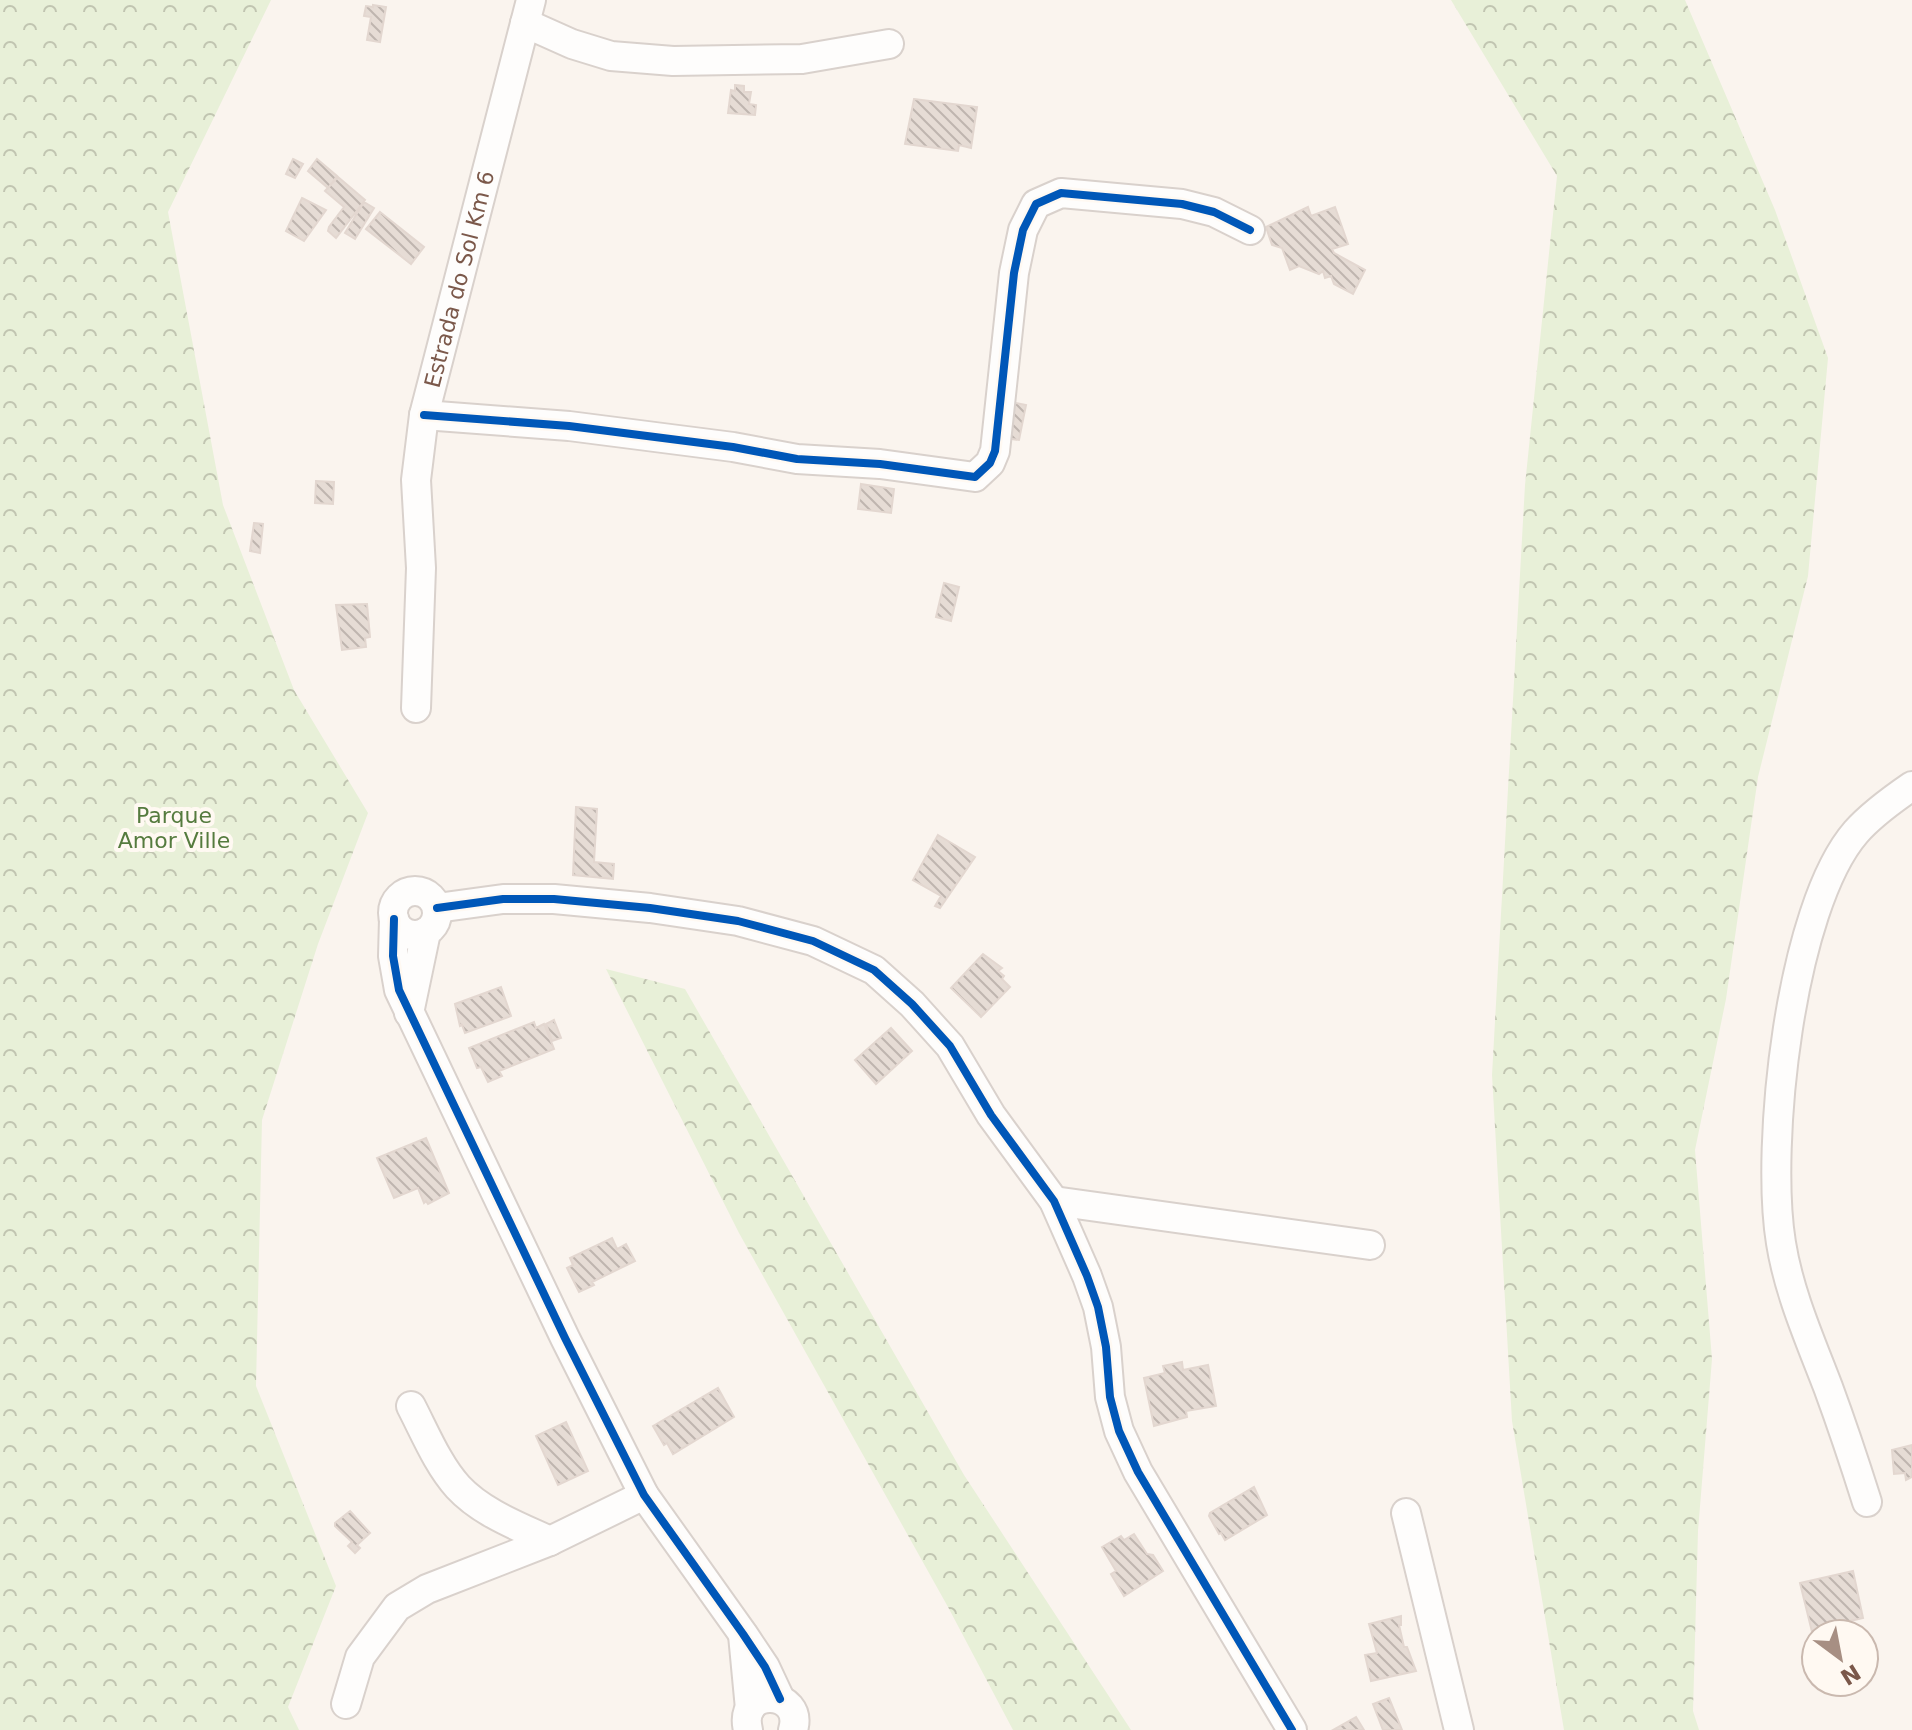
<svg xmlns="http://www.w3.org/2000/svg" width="1912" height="1730" font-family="'DejaVu Sans',sans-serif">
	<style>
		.forest { fill: url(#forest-crowns) }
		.building { fill: url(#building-back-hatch); stroke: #e3d7d0; stroke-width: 2 }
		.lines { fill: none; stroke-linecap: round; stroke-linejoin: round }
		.minor-casing { stroke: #d9d1cc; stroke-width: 32 }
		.minor { stroke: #fefdfc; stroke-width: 28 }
		.cycleway-casing { stroke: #fff9f2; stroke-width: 13 }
		.cycleway { stroke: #0057b8; stroke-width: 8 }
		.labels { text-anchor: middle; stroke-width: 8; stroke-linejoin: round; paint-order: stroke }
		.street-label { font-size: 22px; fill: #7b584a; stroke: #fff9f2 }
		.park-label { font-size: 22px; fill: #557b3e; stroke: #fff9f2 }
	</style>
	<defs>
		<pattern id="forest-crowns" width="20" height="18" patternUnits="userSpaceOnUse" patternTransform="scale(2)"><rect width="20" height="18" fill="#e8f0d8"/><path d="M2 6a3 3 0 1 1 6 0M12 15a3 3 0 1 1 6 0" fill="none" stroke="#c1c5b1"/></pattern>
		<pattern id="building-back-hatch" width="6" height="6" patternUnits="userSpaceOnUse" patternTransform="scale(2)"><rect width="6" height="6" fill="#e6dcd5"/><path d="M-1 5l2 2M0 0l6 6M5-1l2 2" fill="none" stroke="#bfb5af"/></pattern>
	</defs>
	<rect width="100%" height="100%" fill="#faf4ee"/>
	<path class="forest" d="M0,0H271L168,212L223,505L294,690L368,813L318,944L262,1120L256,1386L336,1586L288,1707L299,1730H0Z
		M1451,0H1685L1775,210L1828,358L1808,576L1758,777L1726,999L1695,1150L1712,1359L1698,1531L1693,1711L1699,1730H1564L1512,1421L1492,1075L1525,485L1557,176Z
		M606,969L685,989L964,1475L1131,1730H1013L948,1607L739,1233Z"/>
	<path class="building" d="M373,5L386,7L380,42L367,40L371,17L364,16L366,6L373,7Z
		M735,85L744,86V92H751L749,104L756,105L755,115L728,113L731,90L735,91Z
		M914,99L977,107L971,148L959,145L958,151L905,144Z
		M293,159L303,164L295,178L286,174Z
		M317,159L337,176L328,188L308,171Z
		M338,177L365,200L336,238L328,231L329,227L344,207L325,191Z
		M302,198L326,210L304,241L286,231Z
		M364,202L374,208L355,239L345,233Z
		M1308,207L1311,216L1335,207L1348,244L1332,249L1334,253L1365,270L1353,294L1334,284L1331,276L1325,278L1323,271L1319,274L1299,266L1290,270L1282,248L1272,245L1266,227Z
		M380,212L424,247L411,264L366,229Z
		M1011,402L1026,405L1019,440L1004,438Z
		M316,481L334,482L333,504L315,503Z
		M861,484L894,489L891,513L858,509Z
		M254,523L263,524L260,553L250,551Z
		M944,583L959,587L951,621L936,617Z
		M367,604L370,637L365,638L366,647L342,650L336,605Z
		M576,807L597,809L594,862L614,864L613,879L573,875Z
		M938,835L975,857L940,908L935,906L941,896L913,880Z
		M983,954L1002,968L998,971L1004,976L1002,979L1010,987L981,1017L951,988Z
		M501,987L511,1016L465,1033L462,1025L460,1026L455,1004Z
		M554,1020L561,1038L552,1041L546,1024Z
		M534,1022L536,1028L544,1024L554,1049L499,1071L502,1076L488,1082L481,1067L477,1068L469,1048Z
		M891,1028L912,1051L876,1084L855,1060Z
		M426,1138L449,1193L428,1204L426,1201L424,1203L418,1188L394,1198L377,1158Z
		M612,1238L617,1249L626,1244L635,1261L592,1282L594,1285L579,1292L567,1268L573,1265L570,1258Z
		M1182,1362L1183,1370L1208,1365L1216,1406L1186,1411L1187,1417L1154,1426L1144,1378L1165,1373L1163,1366Z
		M718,1388L734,1417L673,1454L667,1443L664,1445L653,1426Z
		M566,1422L588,1471L558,1485L536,1436Z
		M1912,1445V1477L1906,1480L1905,1473L1894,1474L1892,1450Z
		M1254,1487L1267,1515L1225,1540L1221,1533L1219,1534L1209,1516L1210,1513Z
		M350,1511L370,1533L357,1545L360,1548L355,1553L348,1546L352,1542L335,1526V1523Z
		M1134,1534L1147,1554L1153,1555L1163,1571L1124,1596L1111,1574L1116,1571L1102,1547L1121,1536L1124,1540Z
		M1853,1571L1863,1618L1837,1624L1839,1634H1816L1815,1644L1800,1583Z
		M1401,1616V1625H1399L1404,1647H1407L1416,1671L1371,1681L1365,1655L1377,1653L1369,1624Z
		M1389,1698L1400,1725L1402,1730H1383L1373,1704Z
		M1356,1717L1364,1730H1333Z"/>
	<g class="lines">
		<defs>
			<g id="minor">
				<path d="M525,23L572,44L611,56L673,61L802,59L889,44"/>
				<path d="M424,415L569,426L733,447L797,459L880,464L975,477L990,463L995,451L1014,273L1023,230L1036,204L1061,193L1182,204L1214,212L1250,230"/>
				<path id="s1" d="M416,708L421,568L416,480L424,415L531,0"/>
				<circle cx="415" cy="913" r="22"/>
				<path d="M437,908L503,899H554L650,908L738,921L813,941L874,970L912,1004L950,1046L991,1115L1054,1201L1087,1276L1098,1307L1106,1347L1110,1397L1119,1431L1138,1472L1292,1730"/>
				<path d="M394,919L393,956L399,990L565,1338L644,1495L743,1634L765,1667L780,1699"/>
				<path d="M409,1013L426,932"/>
				<path d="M1054,1201L1370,1245"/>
				<path d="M411,1406C425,1433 438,1465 458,1487C482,1513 520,1527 550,1541"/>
				<path d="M1867,1502C1855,1464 1842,1425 1828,1387C1810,1340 1789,1293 1781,1243C1765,1146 1790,908 1856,832C1871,815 1893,799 1912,786"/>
				<path d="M1406,1513L1459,1730"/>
				<path d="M743,1635L750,1709"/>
				<path d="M346,1704L360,1657L397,1607L427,1589L550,1541L644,1495"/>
				<path d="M748,1730C737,1685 805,1690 793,1730"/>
			</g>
		</defs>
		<use href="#minor" class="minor-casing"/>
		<use href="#minor" class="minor"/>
		<defs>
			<path id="cycleway" d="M424,415L569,426L733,447L797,459L880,464L975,477L990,463L995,451L1014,273L1023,230L1036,204L1061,193L1182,204L1214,212L1250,230
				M437,908L503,899H554L650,908L738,921L813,941L874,970L912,1004L950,1046L991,1115L1054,1201L1087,1276L1098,1307L1106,1347L1110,1397L1119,1431L1138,1472L1292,1730
				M394,919L393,956L399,990L565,1338L644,1495L743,1634L765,1667L780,1699"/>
		</defs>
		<use href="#cycleway" class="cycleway-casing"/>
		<use href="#cycleway" class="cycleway"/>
	</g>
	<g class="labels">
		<g class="street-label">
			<text dy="8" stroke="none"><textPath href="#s1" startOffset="434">Estrada do Sol Km 6</textPath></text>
		</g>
		<g class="park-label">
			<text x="174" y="823">Parque<tspan x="174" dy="25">Amor Ville</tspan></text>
		</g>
	</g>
	<g transform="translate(1840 1658) rotate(148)"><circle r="38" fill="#fff9f2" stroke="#cab9af" stroke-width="2"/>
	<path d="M0-6L14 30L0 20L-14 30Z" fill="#a78f83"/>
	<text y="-12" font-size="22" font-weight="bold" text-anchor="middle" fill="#7b584a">N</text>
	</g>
</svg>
